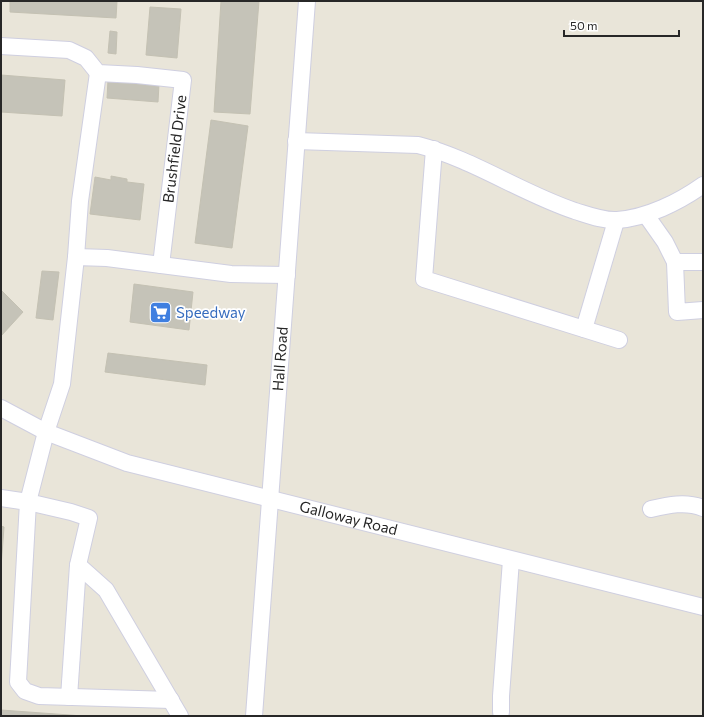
<svg xmlns="http://www.w3.org/2000/svg" width="704" height="717" font-family="Commissioner,sans-serif">
	<style>
		.building { fill: #c5c3b8; stroke: #c4c1b3 }
		.lines { fill: none; stroke-linecap: round; stroke-linejoin: round }
		.minor-casing { stroke: #cfcfe0; stroke-width: 18 }
		.minor { stroke: #fff; stroke-width: 16 }
		.labels { text-anchor: middle; stroke-width: 3.5; stroke-linejoin: round; paint-order: stroke }
		.street-label { font-size: 15px; fill: #272727; stroke: #fff }
		.shop-label { font-size: 15px; fill: #366cbe; stroke: #fff; text-anchor: start }
	</style>
	<rect width="100%" height="100%" fill="#e9e5d9"/>
	<path class="building" d="M10,1H117L116,18L10,12Z
		M221,1H259L250,114L214,112Z
		M150,7L181,9L177,58L146,55Z
		M110,31L117,32L116,54L108,53Z
		M1,75L65,80L62,116L1,112Z
		M108,80L159,84L158,102L107,98Z
		M211,120L248,126L232,248L195,243Z
		M111,176L127,179V182L144,184L140,220L90,214L95,177L111,180Z
		M42,271L59,272L53,320L36,318Z
		M134,284L193,292L189,330L130,322Z
		M1,290L23,312L1,336Z
		M108,353L207,365L205,385L105,372Z
		M1,526L4,527L1,567Z
		M1,710L83,716H1Z"/>
	<g class="lines">
		<defs>
			<g id="minor">
				<path d="M1,46L69,50L86,58L98,73L137,75L183,80L161,265"/>
				<path d="M296,141L418,145C473,159 521,193 575,211C588,215 603,221 617,220C647,218 679,202 703,185"/>
				<path d="M434,149L424,279L619,340"/>
				<path d="M646,215L665,242L675,262H703"/>
				<path d="M76,257L80,201L98,73"/>
				<path d="M675,262L677,312L703,310"/>
				<path d="M584,329L616,221"/>
				<path id="s1" d="M1,408L46,432L127,463L703,607"/>
				<path d="M1,498L28,502L18,682L25,691L39,696L171,700"/>
				<path d="M651,509C668,505 686,501 703,508"/>
				<path d="M69,697L78,565"/>
				<path d="M501,712V696L511,560"/>
				<path d="M180,716L106,590L78,565L89,518L71,512L28,502L46,432L62,384L76,257L107,258L231,274L287,275"/>
				<path id="s2" d="M254,716L307,1"/>
			</g>
		</defs>
		<use href="#minor" class="minor-casing"/>
		<use href="#minor" class="minor"/>
	</g>
	<defs>
		<symbol id="supermarket-square" viewBox="-11 -11 22 22"><rect x="-9" y="-9" width="18" height="18" rx="4" fill="#3f7fe0" stroke="#fff"/><path d="M-6-5.5h2.5l.6 2H6L4.5 2H-2.5L-4.4-4H-6ZM-1.5 3.2a1.3 1.3 0 1 0 .1 0ZM3 3.2a1.3 1.3 0 1 0 .1 0Z" fill="#fff"/></symbol>
	</defs>
	<g fill-rule="evenodd">
		<use href="#supermarket-square" x="148" y="300" width="25" height="25"/>
	</g>
	<g class="labels">
		<g class="street-label">
			<text transform="translate(175 149) rotate(-83)" y="5">Brushfield Drive</text>
			<text dy="5" stroke="none"><textPath href="#s2" startOffset="358">Hall Road</textPath></text>
			<text dy="5" stroke="none"><textPath href="#s1" startOffset="366">Galloway Road</textPath></text>
		</g>
		<g class="shop-label">
			<text x="176" y="318">Speedway</text>
		</g>
	</g>
	<rect width="704" height="717" fill="none" stroke="#272727" stroke-width="4"/>
	<path d="M564 30v6h115v-6" fill="none" stroke="#272727" stroke-width="2"/>
	<text x="570" y="30" font-size="12" fill="#272727" stroke="#ffffff" stroke-width="3" paint-order="stroke">50 m</text>
</svg>
